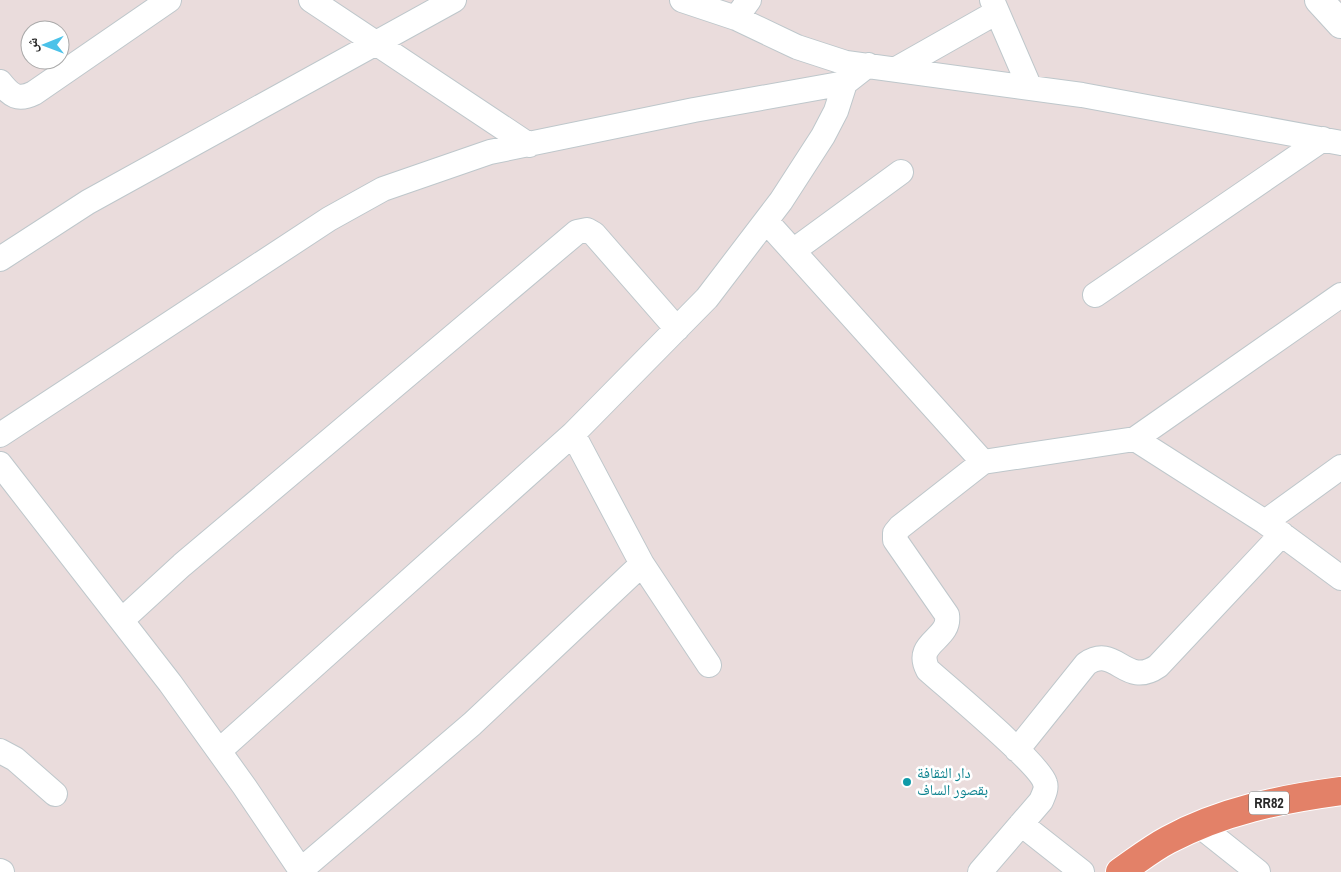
<svg xmlns="http://www.w3.org/2000/svg" width="1341" height="872" font-family="'Archivo Narrow','Noto Naskh Arabic',sans-serif">
	<style>
		.lines { fill: none; stroke-linecap: round; stroke-linejoin: round }
		.minor-casing { stroke: #bec7cb; stroke-width: 26 }
		.tertiary-casing { stroke: #bec7cb; stroke-width: 30 }
		.primary-casing { stroke: #fff; stroke-width: 30 }
		.minor { stroke: #fff; stroke-width: 24 }
		.tertiary { stroke: #fff; stroke-width: 28 }
		.primary { stroke: #e38168; stroke-width: 28 }
		.culture-dot { fill: #0f9aa8; stroke: #fff; stroke-width: 2 }
		.labels { text-anchor: middle; stroke-width: 5; stroke-linejoin: round; paint-order: stroke }
		.shield { fill: #fff; stroke: #696969; stroke-width: 1 }
		.shield-label { font-size: 14px; font-weight: bold; fill: #292929 }
		.culture-label { font-size: 15px; fill: #0d838f; stroke: #fff; text-anchor: start }
	</style>
	<rect width="100%" height="100%" fill="#eadcdc"/>
	<g class="lines">
		<defs>
			<path id="minor" d="M311,0L529,145
				M682,0L736,18L797,47L846,63L1082,95L1341,143
				M992,0L1030,88
				M736,18L749,0
				M898,68L997,12
				M0,82C11,96 18,101 34,93L169,0
				M767,222L983,462L1135,439L1265,522L1341,578
				M793,251L901,172
				M0,259L88,202L454,0
				M1095,295L1323,139
				M0,435L329,219L383,189L490,152L694,110L845,83
				M1135,439L1341,295
				M0,464L170,683L244,786L302,872
				M1265,522L1341,467
				M642,564L709,665
				M122,620L182,565L577,232L587,230L594,234L677,329
				M1017,750L1086,664C1116,643 1125,689 1158,666L1282,534
				M0,751L15,759L55,794
				M219,751L573,434L707,298L781,201L823,136L836,111L845,83L868,65
				M1021,824L1082,872
				M1199,825L1258,872
				M301,870L472,724L642,564L573,434
				M0,871L2,872
				M980,872L1041,801C1043,796 1047,789 1045,783C1040,764 948,688 928,670C913,642 951,640 947,615L895,540V533L900,527L983,462"/>
			<path id="tertiary" d="M1319,0L1341,24"/>
			<path id="primary" d="M1120,872C1136,861 1151,849 1168,840C1222,811 1281,799 1341,791"/>
		</defs>
		<use href="#minor" class="minor-casing"/>
		<use href="#tertiary" class="tertiary-casing"/>
		<use href="#primary" class="primary-casing"/>
		<use href="#minor" class="minor"/>
		<use href="#tertiary" class="tertiary"/>
		<use href="#primary" class="primary"/>
	</g>
	<circle class="culture-dot" cx="907" cy="782" r="5"/>
	<g class="labels">
		<rect class="shield" x="1249" y="791.5" width="40" height="23" rx="4"/>
		<g class="shield-label">
			<text x="1269" y="808">RR82</text>
		</g>
		<g class="culture-label">
			<text x="917" y="778">دار الثقافة<tspan x="917" dy="17">بقصور الساف</tspan></text>
		</g>
	</g>
	<g transform="translate(45 45) rotate(269)"><circle r="24" fill="#ffffff" stroke="#a9a9a9"/>
	<path d="M0-4L9 19L0 12L-9 19Z" fill="#4bc2e9"/>
	<text y="-8" font-size="14" font-weight="bold" text-anchor="middle" fill="#292929">ش</text>
	</g>
</svg>
